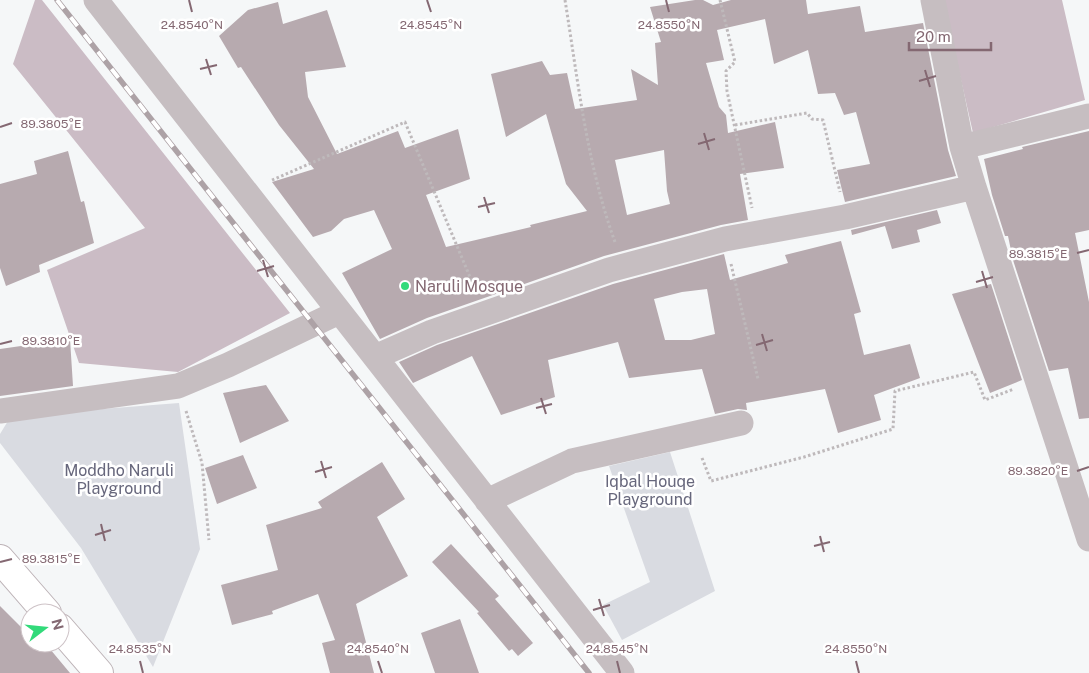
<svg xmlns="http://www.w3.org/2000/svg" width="1089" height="673" font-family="'Public Sans',sans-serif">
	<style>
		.green { fill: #d9dbe1 }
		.water { fill: #cbbcc5 }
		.building { fill: #b7aaaf; fill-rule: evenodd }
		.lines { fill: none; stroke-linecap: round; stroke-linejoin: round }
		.secondary-casing { stroke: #bdb3b7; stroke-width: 30 }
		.path { stroke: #beb9bb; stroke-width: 3; stroke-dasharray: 2.5 2.5; stroke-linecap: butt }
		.minor { stroke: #c6bec1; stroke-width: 25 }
		.secondary { stroke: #fff; stroke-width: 28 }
		.rail-casing { stroke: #ada2a6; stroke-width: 5.5 }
		.rail { stroke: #fff; stroke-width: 4; stroke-dasharray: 11; stroke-linecap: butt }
		.ticks { fill: none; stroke: #846872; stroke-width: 2 }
		.poi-dot { fill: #32da7a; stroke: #fff; stroke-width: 2 }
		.labels { text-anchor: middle; stroke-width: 5; stroke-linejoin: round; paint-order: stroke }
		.poi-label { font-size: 16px; fill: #846872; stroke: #fff; text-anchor: start }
		.park-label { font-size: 16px; fill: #67677c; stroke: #fff }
		.ticks-label { font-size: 12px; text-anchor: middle; fill: #846872; stroke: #fff; stroke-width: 5; stroke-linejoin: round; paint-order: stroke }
	</style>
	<rect width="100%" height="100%" fill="#f5f7f8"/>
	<path class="green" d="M179,403L200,549L153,667L81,548L0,443V434L11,416Z
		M670,452L715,591L622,640L603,605L650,582L609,466Z"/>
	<path class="water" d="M35,0H42L290,313L178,372L79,363L47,270L145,228L13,64Z
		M943,0H1062L1085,100L973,133Z"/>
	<path class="building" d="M695,0H703L713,5L731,0H806L808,14L860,6L865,32L923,23L948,150L956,176L845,202L837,170L870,164L856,112L844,115L835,93L818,94L808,50L774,64L765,19L717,30L724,60L706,63L719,107L726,115L728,133L775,122L784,168L740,174L748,220L721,225L604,256L427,318L380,339L342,273L392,249L374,210L344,219L331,231L313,237L272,182L314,169L279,125L241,67L238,68L219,36L248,10L278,2L283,24L327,10L346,67L305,72L308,97L337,154L398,131L405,148L458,129L470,179L426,195L446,247L531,227L530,225L587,211L566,184L546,114L506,137L491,74L542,61L550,75L567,73L575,109L637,100L631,69L658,85L655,43L661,42L650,7ZM664,150L667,191L670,204L627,215L615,160Z
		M1089,131V230L1075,233L1089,302V418L1079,419L1068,368L1049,371L1013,260L1008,236H1005L992,195L984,159L1023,149L1022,147Z
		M68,151L81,202L84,201L94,243L39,265L40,272L6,286L0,268V184L37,174L34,161Z
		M937,210L941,223L917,230L920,242L892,249L885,226L852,235L851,230Z
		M841,241L861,312L854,314L864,355L910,344L920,378L874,395L881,420L838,433L825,389L746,403L747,410L738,409L715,414L702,369L629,378L618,342L548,360L555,397L501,415L472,356L413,383L399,362L437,345L613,284L724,254L730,280L788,263L785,255ZM707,289L715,334L691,340H665L654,299L682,292Z
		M991,284L1022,380L990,393L952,294Z
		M70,339L73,386L0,396V349Z
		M266,385L289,421L240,443L223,393Z
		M243,455L257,488L217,504L205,468Z
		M382,462L405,499L377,517L408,576L356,604L374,673H330L322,643L335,640L318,594L272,611L273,614L232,625L221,585L278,570L266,525L322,508L318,502Z
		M451,544L499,596L495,599L533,643L518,656L512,649L509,651L477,613L479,612L432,562Z
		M0,606L30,636V643H45L70,673H0Z
		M460,619L479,673H435L421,633Z"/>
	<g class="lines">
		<defs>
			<path id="secondary" d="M0,559L47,613
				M60,628L99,673"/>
		</defs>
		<use href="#secondary" class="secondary-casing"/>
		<path class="path" d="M565,0C578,81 587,165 615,242
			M720,0L735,62L726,71L727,91L752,208
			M735,125L807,113L812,119L823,120L840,192
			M272,180L405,122L475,289
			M731,264L758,379
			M186,411L202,463L209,540
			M702,458L711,481L804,457L893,429L895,391L974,372L985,400L1014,389"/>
		<path class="minor" d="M96,0L622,673
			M933,0L962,147L974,187L1089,539
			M962,147L1089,116
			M375,357L432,332L609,270L725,239L845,217L974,187
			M0,411L178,386L228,365L339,312
			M487,501L572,461L741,423"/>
		<use href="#secondary" class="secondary"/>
		<defs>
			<path id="rail" d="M57,0L589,673"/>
		</defs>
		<use href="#rail" class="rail-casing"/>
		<use href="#rail" class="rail"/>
	</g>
	<path class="ticks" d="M189,0L192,12M427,0L431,12M666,0L669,12M206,59L211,75M200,69L217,65M925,70L930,87M919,81L936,76M0,127L12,123M704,133L709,150M698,144L715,139M484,197L489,213M478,207L495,203M1077,253L1089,250M263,260L268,277M257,271L274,266M982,271L987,288M976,282L993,277M762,334L767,351M0,344L12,341M756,345L773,340M541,398L546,414M536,408L552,404M321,461L326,478M1077,471L1089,467M315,472L332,467M101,524L105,541M95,535L111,530M820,536L824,552M814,546L830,542M0,562L12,559M599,599L604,616M593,610L610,605M140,661L143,673M378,661L382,673M617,661L620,673M856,661L859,673"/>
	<circle class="poi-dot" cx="405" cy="286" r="5"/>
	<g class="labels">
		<g class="poi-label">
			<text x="415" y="292">Naruli Mosque</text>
		</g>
		<g class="park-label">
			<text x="119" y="476">Moddho Naruli<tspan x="119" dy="18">Playground</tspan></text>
			<text x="650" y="487">Iqbal Houqe<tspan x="650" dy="18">Playground</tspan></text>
		</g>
	</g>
	<g class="ticks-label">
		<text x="192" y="29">24.8540°N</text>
		<text x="431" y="29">24.8545°N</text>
		<text x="669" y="29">24.8550°N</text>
		<text x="51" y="128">89.3805°E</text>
		<text x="1038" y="258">89.3815°E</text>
		<text x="51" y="345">89.3810°E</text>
		<text x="1038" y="475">89.3820°E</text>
		<text x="51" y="563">89.3815°E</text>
		<text x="140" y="653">24.8535°N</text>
		<text x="378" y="653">24.8540°N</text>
		<text x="617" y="653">24.8545°N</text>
		<text x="856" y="653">24.8550°N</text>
	</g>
	<g transform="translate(45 628) rotate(74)"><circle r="24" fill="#ffffff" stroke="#cec3c7"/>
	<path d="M0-4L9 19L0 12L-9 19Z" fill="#32da7a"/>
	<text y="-8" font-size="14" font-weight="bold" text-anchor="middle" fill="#846872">N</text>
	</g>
	<path d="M909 42v8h82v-8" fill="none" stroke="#846872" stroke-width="2.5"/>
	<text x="916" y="42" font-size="15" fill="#846872" stroke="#ffffff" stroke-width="4" paint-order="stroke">20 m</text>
</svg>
